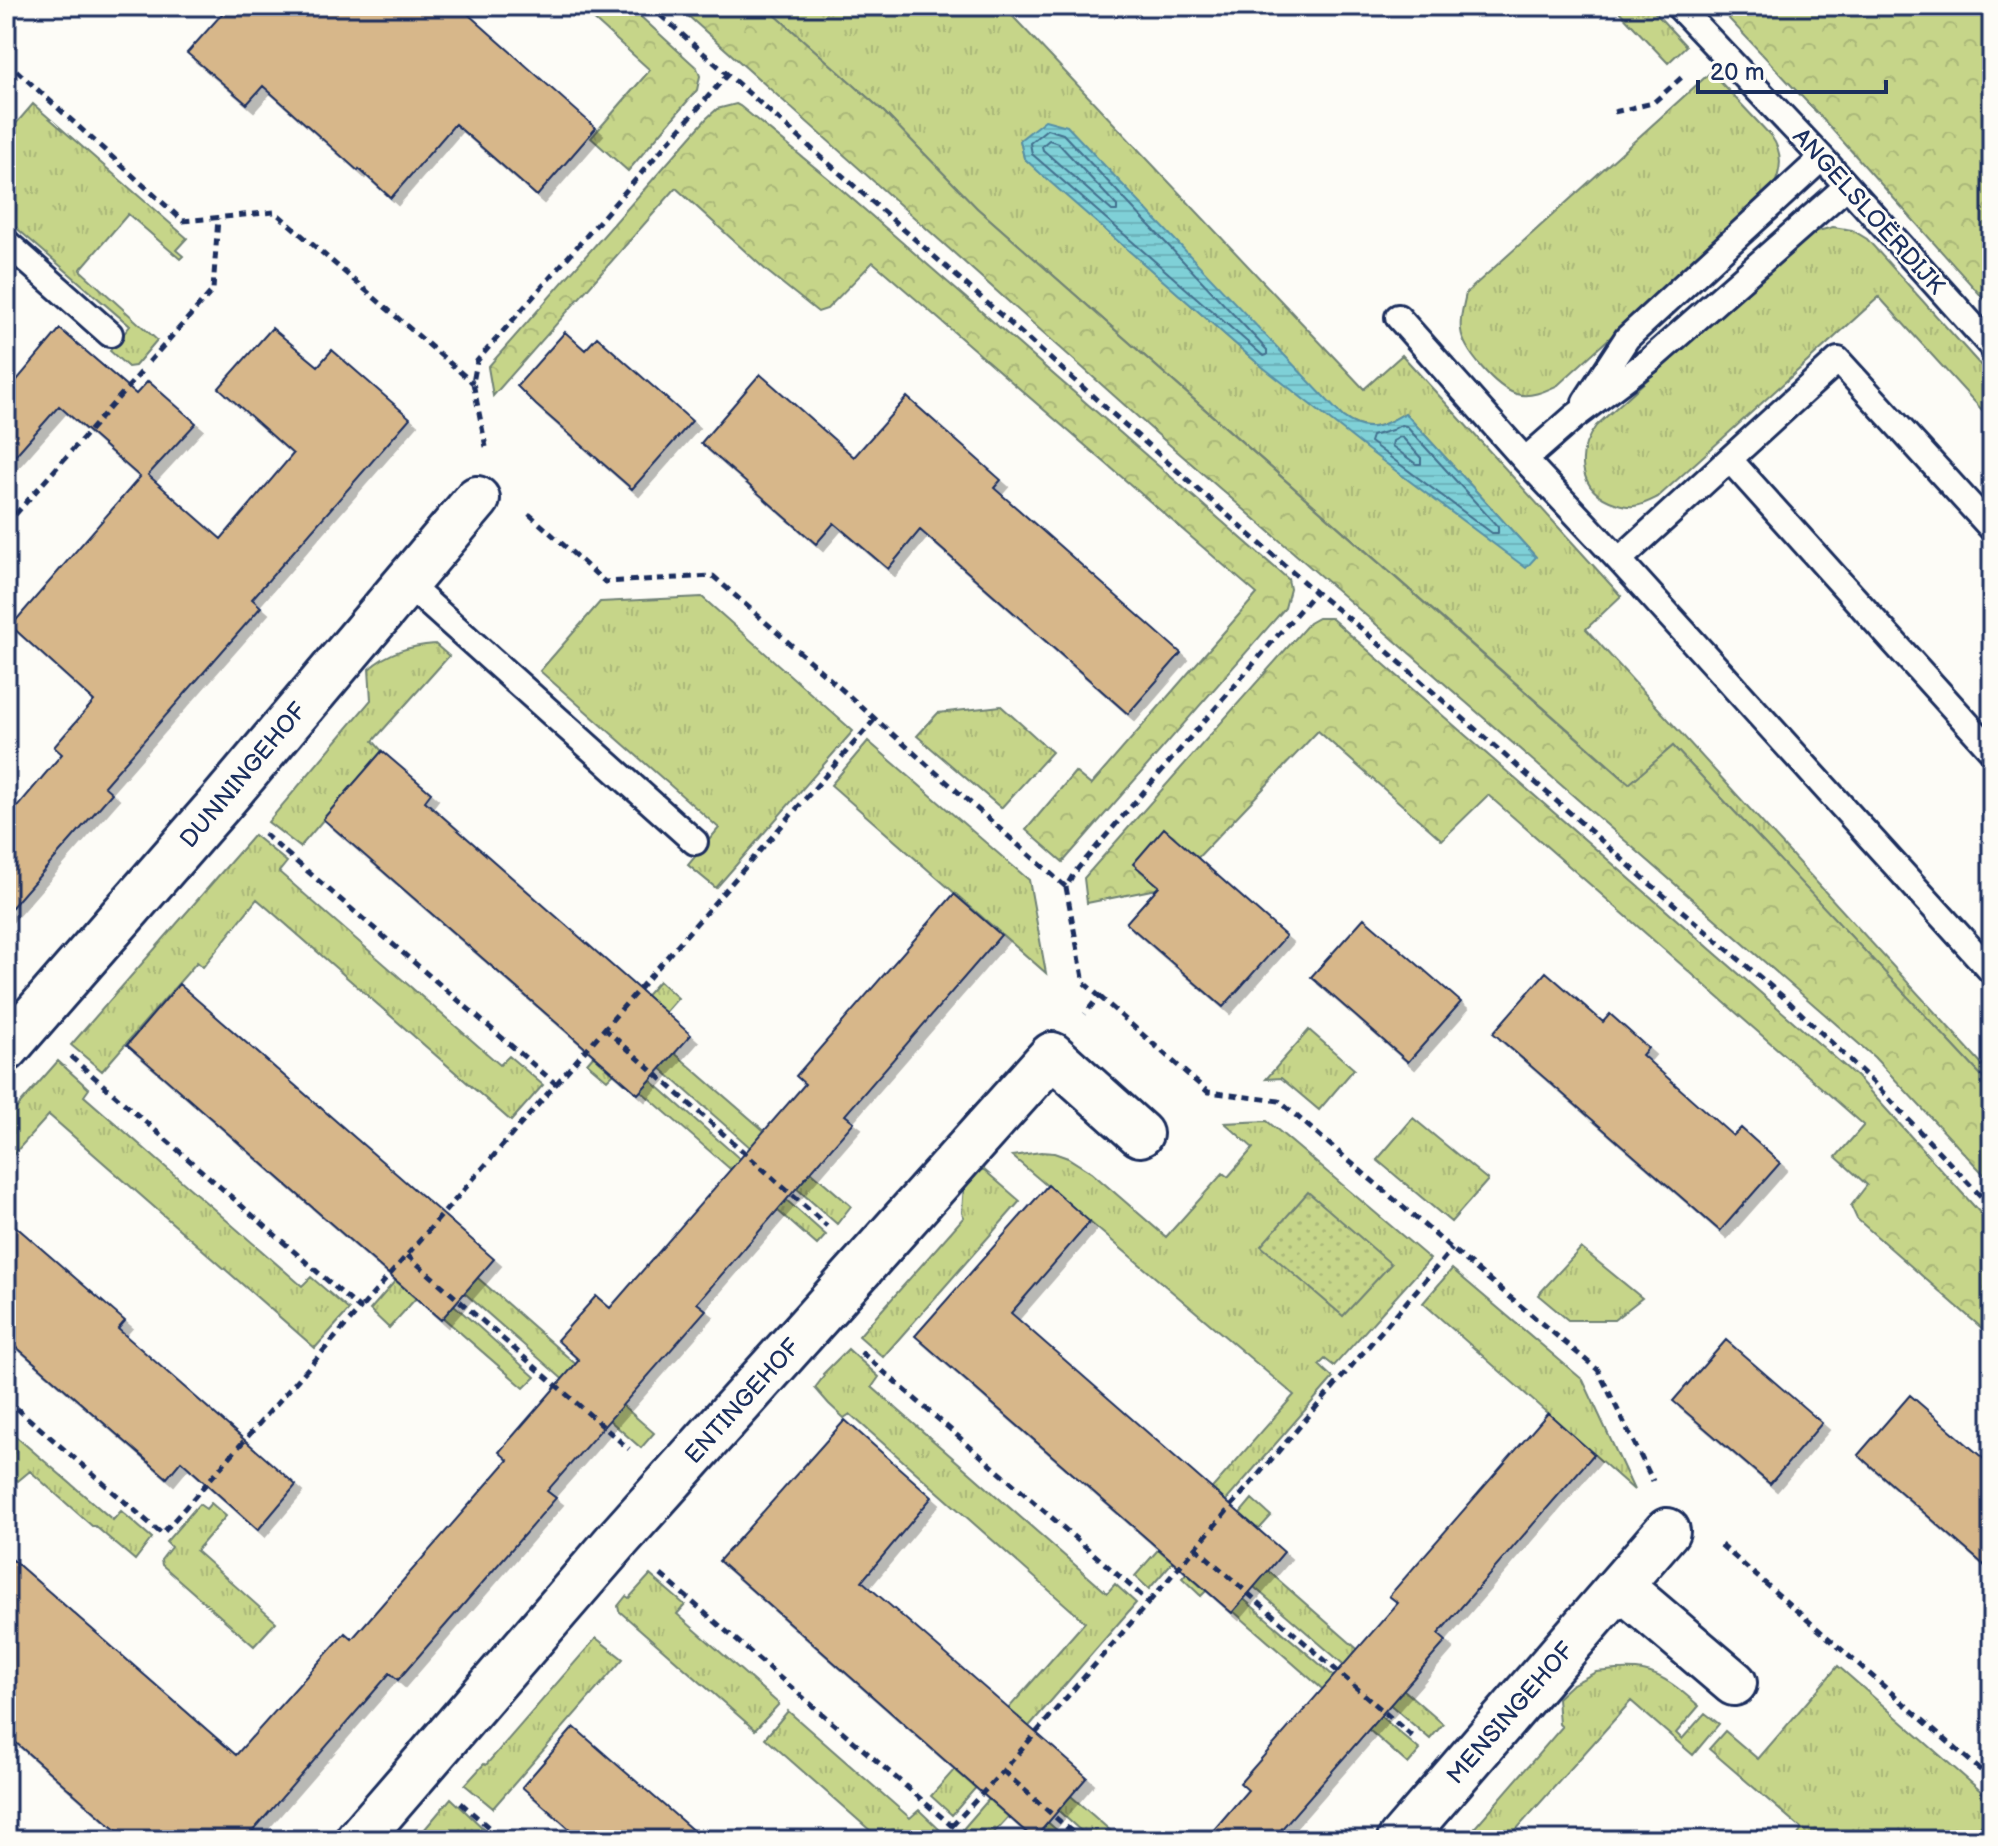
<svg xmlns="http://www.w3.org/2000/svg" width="1998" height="1846" font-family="'Balsamiq Sans',sans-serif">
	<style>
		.grass { fill: url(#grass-tufts); stroke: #708274; stroke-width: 2; fill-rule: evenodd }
		.forest { fill: url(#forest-crowns); stroke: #708274; stroke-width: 2 }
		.park { fill: url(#park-dots); stroke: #708274; stroke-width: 2 }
		.water { fill: url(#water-rules); stroke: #5790a7; stroke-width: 2 }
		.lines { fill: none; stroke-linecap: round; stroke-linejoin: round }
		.shore { stroke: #436f8e; stroke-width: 2 }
		.building { fill: #d7b78a; stroke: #1b2f5e; stroke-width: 2; filter: url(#shadow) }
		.lane-casing { stroke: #1b2f5e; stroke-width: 30 }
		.street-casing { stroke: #1b2f5e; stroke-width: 50 }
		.path { stroke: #1b2f5e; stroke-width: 5; stroke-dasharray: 8 6; stroke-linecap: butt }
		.lane { stroke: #fdfcf7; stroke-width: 24 }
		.street { stroke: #fdfcf7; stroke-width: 44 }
		.labels { text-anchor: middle; stroke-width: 6; stroke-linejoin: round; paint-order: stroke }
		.street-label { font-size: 24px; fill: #1b2f5e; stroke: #fdfcf7 }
	</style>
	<defs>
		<pattern id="grass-tufts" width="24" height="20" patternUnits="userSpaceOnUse" patternTransform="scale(2)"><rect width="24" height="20" fill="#c6d589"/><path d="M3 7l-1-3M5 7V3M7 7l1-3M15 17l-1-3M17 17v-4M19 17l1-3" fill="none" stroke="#aab779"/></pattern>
		<pattern id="forest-crowns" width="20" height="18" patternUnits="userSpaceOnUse" patternTransform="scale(2)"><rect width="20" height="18" fill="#c6d589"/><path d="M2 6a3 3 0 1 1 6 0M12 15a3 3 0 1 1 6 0" fill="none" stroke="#aab779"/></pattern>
		<pattern id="park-dots" width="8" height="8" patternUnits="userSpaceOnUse" patternTransform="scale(2)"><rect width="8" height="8" fill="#c6d589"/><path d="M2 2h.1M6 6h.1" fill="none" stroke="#aab779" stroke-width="1.8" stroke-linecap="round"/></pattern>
		<pattern id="water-rules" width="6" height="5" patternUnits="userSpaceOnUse" patternTransform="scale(2)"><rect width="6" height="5" fill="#7fd0d7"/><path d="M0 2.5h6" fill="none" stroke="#6db3bb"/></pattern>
		<filter id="shadow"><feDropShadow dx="7" dy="7" stdDeviation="0" flood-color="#0004"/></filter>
	</defs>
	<rect width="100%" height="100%" fill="#fdfcf7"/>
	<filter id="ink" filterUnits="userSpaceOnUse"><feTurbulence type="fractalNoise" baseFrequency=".0125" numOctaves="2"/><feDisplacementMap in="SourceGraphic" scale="16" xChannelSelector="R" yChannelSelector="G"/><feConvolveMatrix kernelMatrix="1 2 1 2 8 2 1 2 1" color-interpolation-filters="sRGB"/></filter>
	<g filter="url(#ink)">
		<path class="grass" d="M765,6H1003L1364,389L1402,355L1621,596L1586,629L1992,1075V1087L1673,746L1630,784L977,208L884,112ZM1020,140L1343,417C1367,434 1382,427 1405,413L1536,557L1255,361L1024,158Z
			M1614,6H1649L1686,46L1668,63Z
			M1711,72L1771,136C1784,154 1781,170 1773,189L1558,385C1545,391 1531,398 1516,394C1496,387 1463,351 1461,330C1459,318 1464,305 1466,293Z
			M33,104L187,238L176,250L183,256L180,259L128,214L80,270L157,340L135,366L128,367L110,351L130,326L6,219V135Z
			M1833,227L1852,230L1867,239L1992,378V421L1879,297L1658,497C1650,501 1643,505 1634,506C1628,507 1621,505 1615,503C1578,491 1575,454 1596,426L1793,248L1814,232Z
			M702,597L853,731L716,888L688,865L719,828L540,671L600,602Z
			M435,644L449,656L373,741L382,751L300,847L268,822L371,700L369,669C388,652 410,646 435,644Z
			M1001,706L1052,752L1001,808L917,736L938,713Z
			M868,741L1029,880L1046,973L831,785Z
			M254,835L287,862L279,872L500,1065L509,1056L543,1085L511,1121L257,899L203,967L197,962L102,1071L71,1045Z
			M659,981L678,998L649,1031L851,1206L837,1224L616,1029Z
			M1309,1030L1354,1069L1319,1110L1281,1078L1266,1079Z
			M606,1041L826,1235L817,1245L617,1070L607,1080L587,1063Z
			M58,1061L89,1089L84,1096L302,1286L311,1277L349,1310L315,1348L49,1115L6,1163V1120Z
			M1413,1118L1488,1180L1451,1222L1377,1160Z
			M1267,1121L1430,1259L1334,1366L1325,1359L1319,1365L1333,1378L1149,1589L1135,1576L1294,1395L1012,1156L1041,1152L1054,1153L1068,1158L1092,1173L1166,1237L1223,1173L1228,1177L1253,1148L1225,1123Z
			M983,1169L1020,1201L883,1357L859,1336L964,1217L962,1213L964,1183Z
			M1581,1248L1642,1298L1614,1320H1568L1538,1295Z
			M419,1253L454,1257L654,1433L641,1448Z
			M409,1265L535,1377L524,1388L418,1296L389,1328L370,1310Z
			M1452,1269L1583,1380L1634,1490L1423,1303Z
			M848,1349L879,1377L872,1387L1107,1593L1115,1584L1136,1603L952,1815L931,1796L1085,1622L850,1414L844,1418L829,1404L815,1388L824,1376L823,1374Z
			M6,1428L113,1520L121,1511L152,1538L135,1560L95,1526H92L30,1471L18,1481L6,1470Z
			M1252,1499L1271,1516L1242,1548L1443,1724L1430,1739L1210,1549Z
			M211,1503L226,1516L196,1551L276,1622L254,1646L162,1565L161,1560L171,1547L166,1542L199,1504L206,1509Z
			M1198,1560L1420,1750L1408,1764L1208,1589L1201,1596L1182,1578Z
			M650,1575L685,1605L677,1614L779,1704L755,1730L619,1611L618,1606L626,1596L629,1598Z
			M596,1638L623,1659L493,1808L465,1785L484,1764L486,1765Z
			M1838,1666L1992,1801V1815L1967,1840H1803L1798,1835L1802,1829L1709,1749L1725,1731L1758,1759Z
			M1616,1670C1625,1670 1634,1669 1643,1671C1664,1675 1683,1692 1699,1706L1676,1733L1682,1739L1705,1713L1719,1724L1693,1755L1631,1701L1507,1840H1464L1562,1727L1559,1724L1557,1698L1571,1685L1596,1672Z
			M788,1711L910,1818L919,1810L940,1830L931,1840H881L765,1738Z
			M1014,1771L1047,1775L1121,1840H1091Z
			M1003,1783L1068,1840H1041L1011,1814L987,1840H975L963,1829Z
			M451,1798L484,1829L475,1838L477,1840H434L424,1830Z"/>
		<path class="forest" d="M579,6H629L697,68L700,76L697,90L628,171L591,138L650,70Z
			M677,6H765L884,112L977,208L1629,784L1673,746L1992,1087V1183L1874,1057L1148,426Z
			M1717,6H1992V308L1820,116Z
			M736,104L740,106L834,183L1288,579L1290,589L1285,608L1063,862L1026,830L1075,772L1091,785L1257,594L873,262L827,309L818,312L768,272L676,188L493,396L488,367L707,118L717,109Z
			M1318,618H1331L1857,1077L1992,1226V1337L1857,1219L1851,1206L1867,1185L1836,1157L1864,1125L1488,795L1442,840L1318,731L1171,886L1087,903L1084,878L1309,623Z"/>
		<path class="park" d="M1308,1192L1391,1264L1343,1316L1261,1246Z"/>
		<path class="water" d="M1045,120L1067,126L1343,417C1367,435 1382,427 1405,413L1536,557L1526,568L1368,450L1255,361L1041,174L1024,158L1020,140Z"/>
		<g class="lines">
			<path class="shore" d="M1047,129L1063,134L1267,350V355L1264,356L1261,354L1032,154L1030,143Z
				M1049,140L1058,143L1117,206V211H1112L1043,150L1042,146Z
				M1401,425L1406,426L1498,527V533H1492L1370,442L1372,436L1392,430Z
				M1400,437L1403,438L1421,458V464H1416L1392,446L1393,441Z"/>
		</g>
		<path class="building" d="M229,6H459L596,128L537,196L455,124L391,198L359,169L358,171L263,86L247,104L187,53Z
			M272,328L318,366L332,350L410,418L252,599L261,607L104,786L112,793L6,914V820L62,754L54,747L94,701L11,626L140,477L59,406L6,466V393L60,329L136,394L148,381L196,423L148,475L221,539L293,454L219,388Z
			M565,332L585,350L597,337L692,421L632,489L536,405L517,386Z
			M760,374L854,457L907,397L1001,480L994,488L1181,653L1128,714L920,530L888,569L834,523L816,544L701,443Z
			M382,751L431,793L425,801L691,1035L638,1094L323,819Z
			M1164,828L1286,936L1223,1007L1126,923L1159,886L1133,864Z
			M954,894L1001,935L845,1115L854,1122L697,1303L706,1310L547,1491L556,1498L398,1680L390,1673L245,1840H127L6,1734V1554L236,1755L345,1633L352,1639L508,1460L499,1452L579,1360L557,1340L596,1296L610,1308L805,1084L796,1076Z
			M1364,918L1461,1002L1408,1062L1311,977Z
			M1546,972L1603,1022L1610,1014L1648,1048L1642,1055L1733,1136L1741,1128L1780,1163L1720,1231L1493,1033Z
			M179,984L494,1259L441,1320L127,1045Z
			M1048,1185L1090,1222L1011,1313L1284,1552L1232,1613L915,1336Z
			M6,1218L125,1321L118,1329L296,1485L258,1530L181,1461L167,1478L6,1338Z
			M1726,1340L1822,1423L1770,1484L1673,1401Z
			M1910,1395L1992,1466V1572L1858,1455Z
			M1548,1413L1594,1454L1438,1634L1446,1641L1272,1840H1205L1248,1790L1240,1783L1398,1603L1389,1596Z
			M845,1420L932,1497L862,1581L1087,1777L1034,1839L719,1561Z
			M574,1727L622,1769L704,1840H582L522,1787Z"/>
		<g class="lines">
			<defs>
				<path id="lane" d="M1678,6L1822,158L1992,347
					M6,242L110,334
					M1398,317L1525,460L1574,417L1651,359L1847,186
					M1585,402L1627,338L1822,158
					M1525,460L1619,560L1992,972
					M1730,460L1992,751
					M1619,560L1838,360L1992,529
					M406,583L695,842"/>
				<path id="street" d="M6,1049L224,799L477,499
					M1620,1586L1734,1683
					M358,1840L619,1538L1052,1055L1140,1134
					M1400,1840L1667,1531"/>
			</defs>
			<use href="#lane" class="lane-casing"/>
			<use href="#street" class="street-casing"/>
			<path class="path" d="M650,6L1315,592L1362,629L1648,882L1788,1001L1875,1084L1992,1208
				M6,61L183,221L275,212L473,383
				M1614,112L1653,103L1682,77
				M149,362L213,290L218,218
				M486,447L473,383L477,361L727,75
				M529,514L605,582L713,576L1066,887L1074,873L1315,592
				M6,525L143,370
				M264,834L556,1084L360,1309
				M1066,887L1084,983L1099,996L1085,1014
				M1099,996L1208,1092L1279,1101L1452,1249L1598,1370L1653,1481
				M604,1028L827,1226
				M556,1084L875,719
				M407,1255L629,1449
				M861,1352L1149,1602L1003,1771L952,1826
				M6,1399L162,1534L360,1309L70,1056
				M1721,1545L1992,1780
				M1195,1547L1414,1738
				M661,1575L952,1826L940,1840
				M1149,1602L1452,1249
				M1003,1771L1081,1840
				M461,1803L503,1840"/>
			<use href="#lane" class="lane"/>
			<use href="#street" class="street"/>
		</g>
	</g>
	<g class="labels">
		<g class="street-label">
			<text transform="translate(1869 211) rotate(48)" y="8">ANGELSLOËRDIJK</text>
			<text transform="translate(243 775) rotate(-50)" y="8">DUNNINGEHOF</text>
			<text transform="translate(742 1401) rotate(-48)" y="8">ENTINGEHOF</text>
			<text transform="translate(1510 1713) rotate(-49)" y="8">MENSINGEHOF</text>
		</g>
	</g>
	<rect width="1998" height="1846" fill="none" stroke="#fdfcf7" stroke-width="32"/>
	<rect x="16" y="16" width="1966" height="1814" fill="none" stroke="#1b2f5e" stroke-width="3" filter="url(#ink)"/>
	<path d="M1698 80v12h188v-12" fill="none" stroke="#1b2f5e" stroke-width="4"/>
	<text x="1710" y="80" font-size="24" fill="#1b2f5e" stroke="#fdfcf7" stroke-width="6" paint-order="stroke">20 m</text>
</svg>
